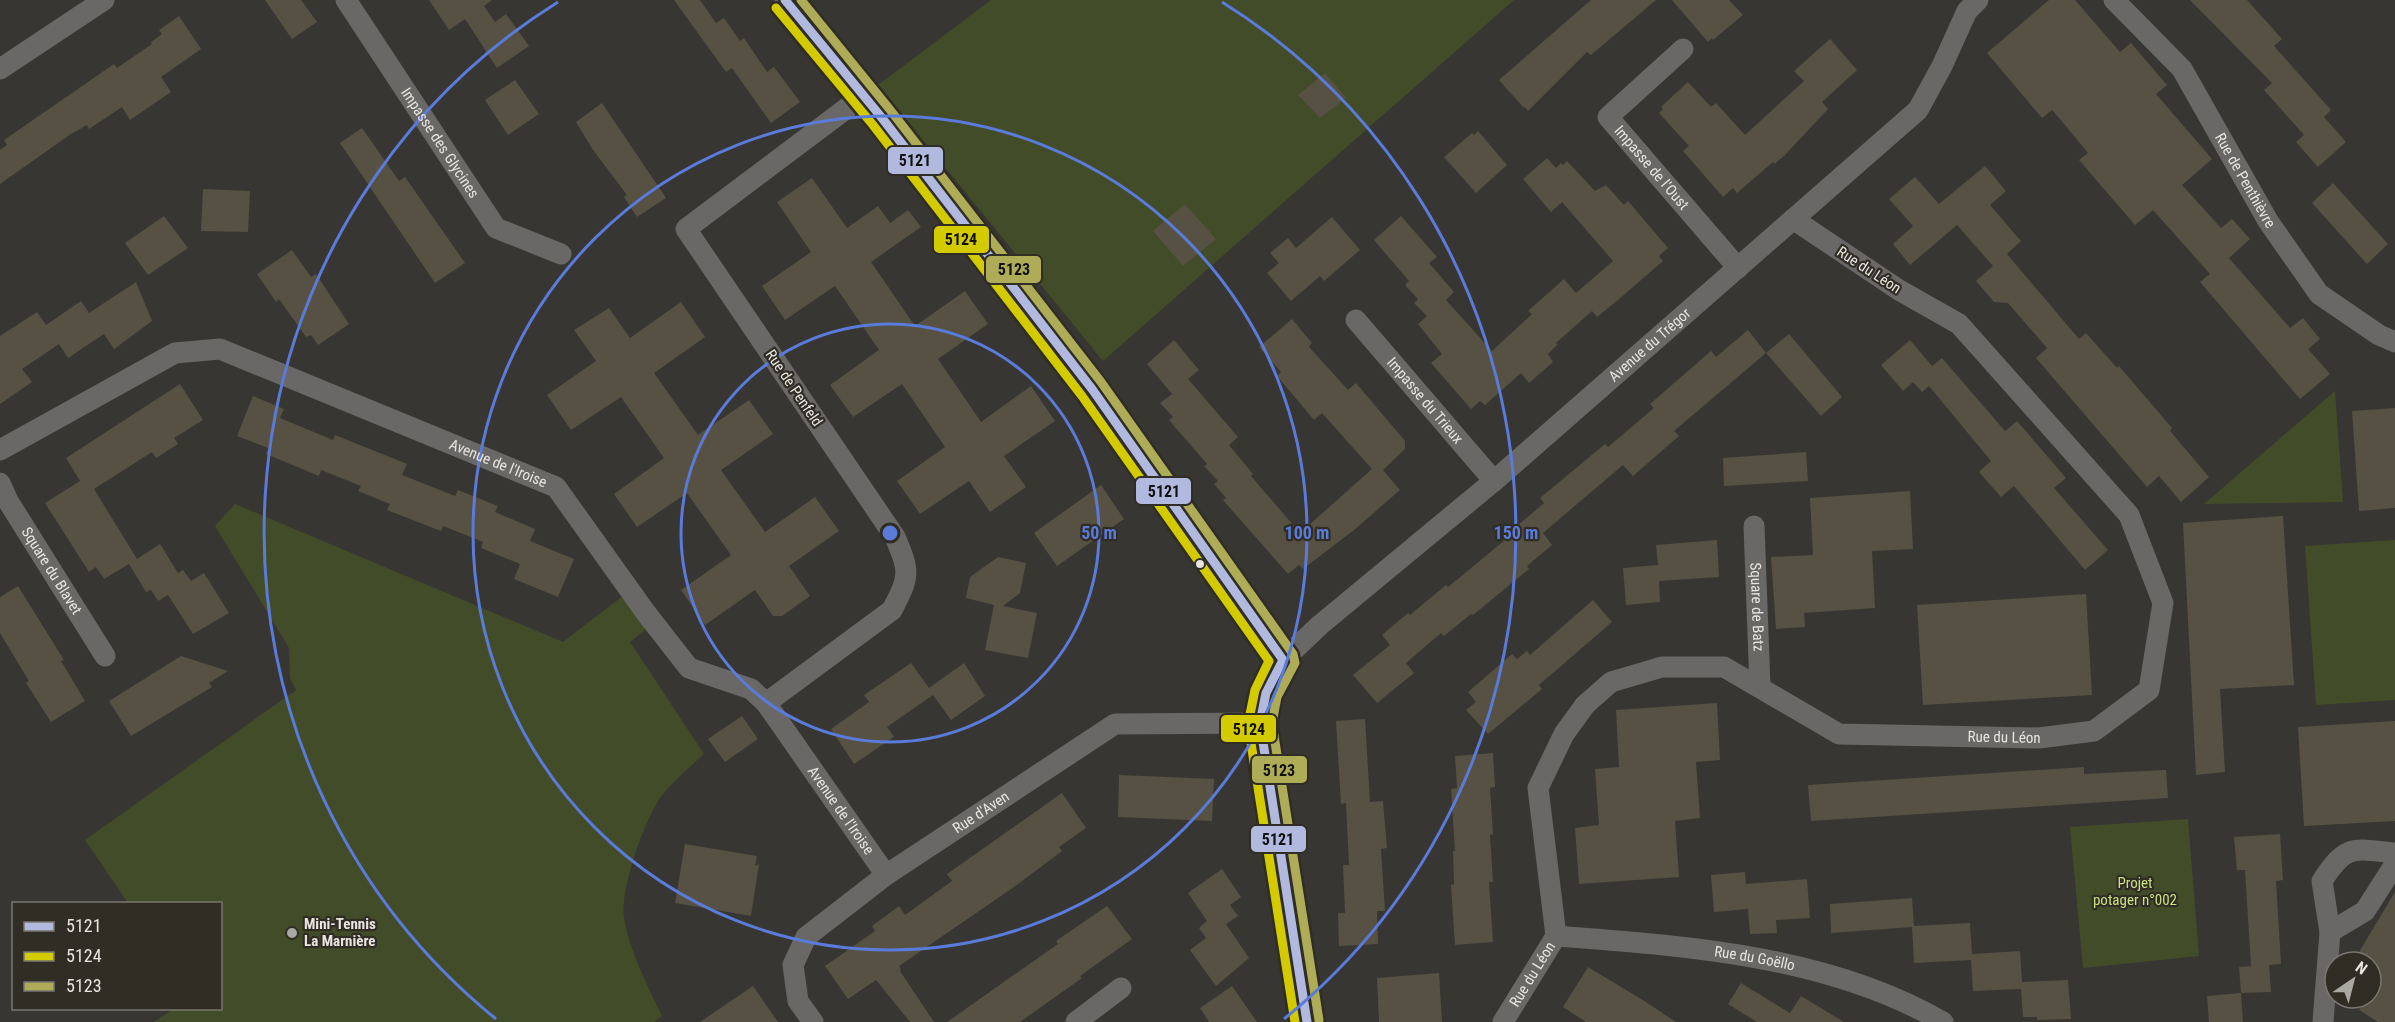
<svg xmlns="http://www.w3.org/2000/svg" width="2395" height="1022" font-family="'Roboto Condensed',sans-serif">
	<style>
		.green { fill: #434c29 }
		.building { fill: #565142 }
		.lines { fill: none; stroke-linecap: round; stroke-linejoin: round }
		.minor { stroke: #6a6866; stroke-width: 21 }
		.bus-1-casing { stroke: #302d25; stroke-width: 14 }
		.bus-2-casing { stroke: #302d25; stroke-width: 14 }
		.bus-3-casing { stroke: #302d25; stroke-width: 14 }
		.bus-1 { stroke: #b1b9df; stroke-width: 9 }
		.bus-2 { stroke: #d4ca00; stroke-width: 9 }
		.bus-3 { stroke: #aeac57; stroke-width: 9 }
		.ring { fill: none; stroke: #5a7bda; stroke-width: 3 }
		.bus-dot { fill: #e7e5e0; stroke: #302d25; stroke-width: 2 }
		.poi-dot { fill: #a9a8a3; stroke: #302d25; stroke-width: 2 }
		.labels { text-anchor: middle; stroke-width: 4.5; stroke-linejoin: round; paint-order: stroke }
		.street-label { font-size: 15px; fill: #e7e5e0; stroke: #302d25 }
		.park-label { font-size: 15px; fill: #c9e181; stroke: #302d25 }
		.poi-label { font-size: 15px; font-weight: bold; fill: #e7e5e0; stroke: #302d25; text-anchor: start }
		.centre { fill: #5a7bda; stroke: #302d25; stroke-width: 3 }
		.ring-label { font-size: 18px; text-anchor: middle; font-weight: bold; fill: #5a7bda; stroke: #302d25; stroke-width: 4.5; stroke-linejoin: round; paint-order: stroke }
		.line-badge { stroke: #302d25; stroke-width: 2 }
		.pale-badge-label { font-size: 16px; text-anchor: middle; font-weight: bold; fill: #111 }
	</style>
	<rect width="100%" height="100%" fill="#373632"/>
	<path class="green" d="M991,0H1514L1103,361L878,85Z
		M2335,391L2343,502L2204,504Z
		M235,504L563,642L624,595L646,629L630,642L704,754C687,770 665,787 654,808C641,832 620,891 624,918C630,952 647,985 662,1016L654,1022H154L173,1009L220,1008V904L128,903L85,840L296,690L290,678L289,648L215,526Z
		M2395,540V700L2316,705L2305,546Z
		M2188,819L2199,956L2083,968L2070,827Z"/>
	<path class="building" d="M265,0H301L317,22L292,39Z
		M429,0H492L484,6L495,22L506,14L529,46L497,68L465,19L449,30Z
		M674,0H700L716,23L724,18L740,41L744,38L767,72L774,67L800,102L771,123L732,68L726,72Z
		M1591,0H1656L1591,55L1587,52L1528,111L1525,107L1524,108L1499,80Z
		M1672,0H1729L1743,15L1713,40L1712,38L1708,42Z
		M2049,0H2075L2120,52L2131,43L2167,85L2156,94L2212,159L2182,185L2221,228L2232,219L2250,239L2229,258L2290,328L2303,318L2320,339L2308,349L2330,374L2300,399L2200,282L2210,274L2153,210L2135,225L2079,160L2088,153L2070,131L2052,110L2042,118L1987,53Z
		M2190,0H2247L2282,39L2274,46L2331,110L2324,117L2346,142L2318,167L2296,142L2304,135L2264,90L2272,83Z
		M179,16L201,49L161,77L171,92L130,120L122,107L89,129L87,125L71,134L0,184V150L7,145L4,140L114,64L117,68L152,44L151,42L162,34L159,30Z
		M1830,39L1857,70L1822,102L1828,109L1784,156L1774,164L1773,162L1737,193L1733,188L1723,197L1683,151L1689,146L1659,113L1663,109L1661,107L1688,82L1711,107L1716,103L1745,135L1804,81L1794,71Z
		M1325,73L1346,98L1320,118L1298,95Z
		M515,80L539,114L508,135L485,100Z
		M602,103L666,198L637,217L624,197L627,195L593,150L576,122Z
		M362,128L399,181L405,177L465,263L435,283L340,143Z
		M1478,131L1507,165L1476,193L1444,157L1472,133L1474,135Z
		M1547,158L1556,168L1561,163L1563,165L1567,161L1595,191L1606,185L1624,205L1628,201L1668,248L1659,256L1663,261L1618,300L1597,317L1592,311L1556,343L1558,344L1548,354L1553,362L1529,383L1521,373L1485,405L1480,401L1471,409L1431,363L1442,354L1418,324L1427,316L1414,303L1418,299L1405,285L1409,281L1374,240L1401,216L1437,257L1429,263L1454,292L1446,300L1492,351L1532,314L1528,311L1564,279L1576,293L1613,261L1562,202L1551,212L1523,179Z
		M1985,166L2006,191L1990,205L2021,241L2007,254L2079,339L2086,333L2117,368L2119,366L2172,428L2170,431L2209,477L2181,502L2159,476L2147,487L2036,358L2047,348L2008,303L1994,302L1976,281L1993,266L1957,225L1910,265L1893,244L1913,226L1889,199L1915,177L1939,204Z
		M812,178L847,228L878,206L890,223L908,210L921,227L871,262L915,326L965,291L988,324L938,359L981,422L1031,386L1055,421L1004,456L1026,487L990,512L969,481L920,514L897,481L945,447L902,384L853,417L830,385L879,350L835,286L785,320L762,286L811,252L777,202Z
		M2333,183L2388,244L2367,264L2312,203Z
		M203,189L250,191L248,232L201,231Z
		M1185,204L1216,239L1183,266L1153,231Z
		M164,216L188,248L148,275L125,243Z
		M1332,217L1360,250L1324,281L1320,276L1291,301L1267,273L1279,263L1270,253L1288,238L1296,248Z
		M292,250L311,277L316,274L349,324L318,345L311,335L306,337L279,299L276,302L257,274Z
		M136,282L152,321L114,349L104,334L68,358L59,344L22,369L32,382L0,404V336L37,312L46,325L81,301L89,313Z
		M681,302L705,337L654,373L698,435L749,400L773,434L721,470L765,532L815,497L839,531L789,566L810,596L782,616H773L755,590L705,625L681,590L731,555L687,493L637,527L614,494L664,458L621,397L571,430L547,395L596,361L574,330L609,308L630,338Z
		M1292,319L1312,343L1309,346L1310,348L1348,390L1356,383L1405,441V449L1383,470L1400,490L1354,530L1303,569L1299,565L1288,574L1223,500L1226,498L1214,484L1218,481L1204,466L1207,464L1169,420L1173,417L1160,403L1172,394L1147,364L1174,340L1199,370L1188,379L1238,437L1229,445L1253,474L1251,476L1300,533L1372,469L1322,413L1314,420L1277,376L1281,372L1259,347Z
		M1748,330L1766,353L1789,334L1842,397L1821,416L1766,353L1674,431L1679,436L1633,476L1623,465L1543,533L1552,545L1527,566L1529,569L1473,615L1471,614L1444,636L1441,633L1406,663L1414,673L1377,703L1353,675L1390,645L1382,635L1408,613L1410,615L1446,585L1448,587L1505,540L1503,538L1544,503L1540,498L1605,444L1608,447L1654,408L1650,404L1711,351L1716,357Z
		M1910,340L1932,366L1942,358L2005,431L2017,421L2066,478L2054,488L2108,550L2085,570L2014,486L2001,497L1979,472L1991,461L1929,386L1922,392L1913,382L1903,391L1881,365Z
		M180,384L203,420L174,438L178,444L156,458L152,452L94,489L137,559L160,544L178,573L183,570L191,581L204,573L229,613L193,634L168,595L158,601L151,590L146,592L129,564L104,579L96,567L89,572L45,503L80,481L66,458Z
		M253,396L284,409L280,418L333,440L335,435L407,464L402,475L455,496L458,490L498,506L495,512L535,529L530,541L574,559L558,597L514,579L520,564L481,548L483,542L443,526L441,531L387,510L390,504L358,491L361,486L321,470L319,476L266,454L268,448L237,436Z
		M2395,408V508L2359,511L2352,411Z
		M1806,452L1808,481L1724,486L1723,458Z
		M1101,485L1124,519L1057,566L1034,533Z
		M1910,491L1913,549L1872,551L1875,608L1804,613L1805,627L1776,629L1771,557L1813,555L1810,498Z
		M2283,516L2294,685L2220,689L2225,772L2196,775L2183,523Z
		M1717,540L1719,577L1659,581L1660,602L1626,605L1623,568L1658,565L1656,545Z
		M998,557L1026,563L1020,593L1003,606L1037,613L1028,658L985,650L994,605L966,598L970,577Z
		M18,586L64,660L61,661L85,701L51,722L26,683L29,681L0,633V597Z
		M2086,594L2092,695L1923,705L1917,605Z
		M1593,600L1612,622L1539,685L1542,689L1488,734L1466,710L1476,702L1468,692L1512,654L1517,659L1527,651L1530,655Z
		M181,656L228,671L209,683L212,687L131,736L109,701Z
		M911,663L929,688L964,663L985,696L951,720L933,695L887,727L894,737L854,764L831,729L869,702L864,695Z
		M1717,703L1720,760L1696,762L1700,818L1675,821L1679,877L1579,884L1575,828L1599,825L1595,769L1619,767L1616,710Z
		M742,716L758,739L725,762L708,739Z
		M1365,719L1370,802L1383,801L1387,848L1381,849L1385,911H1377L1378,944L1339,946L1338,913H1345L1343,865H1349L1346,803L1341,804L1336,721Z
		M2395,721V821L2304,826L2298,727Z
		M1493,753L1495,787L1490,788L1493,834L1490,835L1493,882H1489L1493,942L1455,945L1451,885L1454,884L1453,851H1455L1451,789L1457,788L1455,756Z
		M2084,767V774L2166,770L2168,798L1811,821L1808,785Z
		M1119,775L1214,779L1212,821L1118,817Z
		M1062,793L1086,828L1059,847L1062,851L1014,887L899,966L901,970L900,971L934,1022H910L876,980L848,999L825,966L875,931L872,926L899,906L905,915L952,881L947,874Z
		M2280,834L2283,880L2276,881L2281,964L2269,965L2271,992L2241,993L2239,967L2251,966L2245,870H2237L2234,837Z
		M685,844L757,856L755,866L759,864L751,916L675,903Z
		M1222,869L1241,897L1230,905L1238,916L1226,924L1249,958L1216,986L1190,950L1206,938L1199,928L1207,921L1188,893Z
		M1745,872L1746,884L1807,879L1810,918L1776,920L1777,933L1750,934L1748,909L1714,912L1711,875Z
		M2395,892V1022H2378L2359,1010L2366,998H2371V962H2353Z
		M1912,898L1914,926L1970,923L1972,954L2020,951L2022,982L2068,980L2071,1019L2037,1020V1017H2023L2021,989L1973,991L1971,960L1914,963L1912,927L1831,933L1830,904Z
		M1107,906L1132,939L1080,976L1082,978L1020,1022H947L1058,944L1056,941Z
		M1588,967L1646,1002L1676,1022H1586L1563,1007Z
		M1439,973L1442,1022H1379L1377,978Z
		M1741,983L1790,1013L1801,996L1844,1022H1757L1728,1004Z
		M753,986L778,1022H700Z
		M1232,986L1257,1022H1209L1200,1008Z
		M2241,993L2243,1022H2209L2207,996Z"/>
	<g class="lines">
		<g class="minor">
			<path id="s1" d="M346,0L496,228L561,254"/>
			<path d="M785,0L882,118L1092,389L1283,660"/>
			<path id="s2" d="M2114,0L2182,69L2268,221L2319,294L2379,335L2395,342"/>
			<path id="s3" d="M1683,49L1608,117L1738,268"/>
			<path d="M0,69L104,0"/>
			<path id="s4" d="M1356,320L1494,481"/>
			<path id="s5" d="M0,450L175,353L220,349L556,487L646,613L689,668L751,689L766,703L886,875"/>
			<path id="s6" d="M0,483L8,501L105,656"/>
			<path id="s7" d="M1754,526L1760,687"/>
			<path d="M766,703L892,610C910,576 910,572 895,537L686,229L863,96"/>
			<path d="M2330,932L2322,881C2347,843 2353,849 2395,853"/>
			<path id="s8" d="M1556,936C1686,946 1827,955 1943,1022"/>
			<path id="s9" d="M813,1022L798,1001L793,965L806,937L886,875L1115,724L1260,723"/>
			<path d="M1076,1022L1121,988"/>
			<path id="s10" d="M1307,1022L1260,723L1266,693L1283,660L1320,625L1494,481L1918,110L1942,66L1967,11L1978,0"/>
			<path id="s11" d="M1503,1022L1556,936L1538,788L1564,734L1585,705L1611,682L1662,667H1724L1839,734L2039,738L2094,731L2149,690L2163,603L2129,515L1959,324L1899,290L1793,219"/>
			<path d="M2323,1022L2330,932L2365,911L2395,864"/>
		</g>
		<defs>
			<path id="bus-1" d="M785,0L882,118L1092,389L1283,660
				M1283,660L1266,693L1260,723L1307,1022"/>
			<path id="bus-2" d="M776,8L873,125L1082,396L1269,661L1255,690L1248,724L1295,1022"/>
			<path id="bus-3" d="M801,0L891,111L1101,382L1293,654L1295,663L1277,697L1272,723L1319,1020"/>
		</defs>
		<use href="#bus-1" class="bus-1-casing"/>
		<use href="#bus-2" class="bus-2-casing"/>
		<use href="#bus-3" class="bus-3-casing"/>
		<use href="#bus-1" class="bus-1"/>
		<use href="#bus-2" class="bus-2"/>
		<use href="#bus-3" class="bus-3"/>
	</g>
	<g class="ring">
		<circle cx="890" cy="533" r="209"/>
		<circle cx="890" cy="533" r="417"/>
		<path d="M496 1019A626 626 0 0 1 558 2M1222 2A626 626 0 0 1 1284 1019"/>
	</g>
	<circle class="bus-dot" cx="1200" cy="564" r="5"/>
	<circle class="poi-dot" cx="292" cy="933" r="6"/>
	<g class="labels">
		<g class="street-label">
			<text dy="5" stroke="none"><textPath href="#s1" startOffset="171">Impasse des Glycines</textPath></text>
			<text dy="5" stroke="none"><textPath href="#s3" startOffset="168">Impasse de l'Oust</textPath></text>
			<text dy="5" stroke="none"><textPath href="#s2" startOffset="225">Rue de Penthièvre</textPath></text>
			<text transform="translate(1869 270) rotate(33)" y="5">Rue du Léon</text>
			<text dy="5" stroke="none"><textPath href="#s10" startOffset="854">Avenue du Trégor</textPath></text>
			<text transform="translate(794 388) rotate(56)" y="5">Rue de Penfeld</text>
			<text dy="5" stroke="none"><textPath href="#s4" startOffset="106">Impasse du Trieux</textPath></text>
			<text dy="5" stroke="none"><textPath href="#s5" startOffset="546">Avenue de l'Iroise</textPath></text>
			<text dy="5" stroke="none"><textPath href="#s6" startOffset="102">Square du Blavet</textPath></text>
			<text dy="5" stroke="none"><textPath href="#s7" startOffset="81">Square de Batz</textPath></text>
			<text dy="5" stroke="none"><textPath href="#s11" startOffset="794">Rue du Léon</textPath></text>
			<text dy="5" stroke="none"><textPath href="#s5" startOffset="1050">Avenue de l'Iroise</textPath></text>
			<text dy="5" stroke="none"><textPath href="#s9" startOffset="308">Rue d'Aven</textPath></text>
			<text dy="5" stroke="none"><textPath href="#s8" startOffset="200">Rue du Goëllo</textPath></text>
			<text dy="5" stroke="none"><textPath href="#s11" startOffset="56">Rue du Léon</textPath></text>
		</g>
		<g class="park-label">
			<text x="2135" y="888">Projet<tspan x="2135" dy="17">potager n°002</tspan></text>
		</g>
		<g class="poi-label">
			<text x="304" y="929">Mini-Tennis<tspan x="304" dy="17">La Marnière</tspan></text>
		</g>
	</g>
	<circle cx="890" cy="533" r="9" class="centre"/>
	<g class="ring-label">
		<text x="1099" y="539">50 m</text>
		<text x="1307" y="539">100 m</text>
		<text x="1516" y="539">150 m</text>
	</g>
	<g class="line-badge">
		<rect x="887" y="146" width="57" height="29" rx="6" fill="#b1b9df"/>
		<rect x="933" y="225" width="57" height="29" rx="6" fill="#d4ca00"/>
		<rect x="985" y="255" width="57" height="29" rx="6" fill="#aeac57"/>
		<rect x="1135" y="477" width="57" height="28" rx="6" fill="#b1b9df"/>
		<rect x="1220" y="714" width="57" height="29" rx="6" fill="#d4ca00"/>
		<rect x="1251" y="755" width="57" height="29" rx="6" fill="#aeac57"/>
		<rect x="1250" y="825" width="57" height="28" rx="6" fill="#b1b9df"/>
	</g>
	<g class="pale-badge-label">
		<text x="915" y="166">5121</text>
		<text x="961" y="245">5124</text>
		<text x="1014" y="275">5123</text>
		<text x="1164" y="497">5121</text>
		<text x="1249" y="735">5124</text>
		<text x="1279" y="776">5123</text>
		<text x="1278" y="845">5121</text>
	</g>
	<rect x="12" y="902" width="210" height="108" fill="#302d25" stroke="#797770" stroke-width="1.5"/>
	<rect x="24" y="922" width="30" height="9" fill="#b1b9df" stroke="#797770" stroke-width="1.5"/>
	<text x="66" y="932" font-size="18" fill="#e7e5e0">5121</text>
	<rect x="24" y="952" width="30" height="9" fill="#d4ca00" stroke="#797770" stroke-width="1.5"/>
	<text x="66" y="962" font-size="18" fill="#e7e5e0">5124</text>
	<rect x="24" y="982" width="30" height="9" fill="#aeac57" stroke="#797770" stroke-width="1.5"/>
	<text x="66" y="992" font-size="18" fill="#e7e5e0">5123</text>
	<g transform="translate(2353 980) rotate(35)"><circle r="28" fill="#302d25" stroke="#797770" stroke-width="1.5"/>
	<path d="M0-4.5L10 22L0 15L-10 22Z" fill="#a9a8a3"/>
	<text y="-9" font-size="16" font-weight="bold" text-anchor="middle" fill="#e7e5e0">N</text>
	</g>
</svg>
